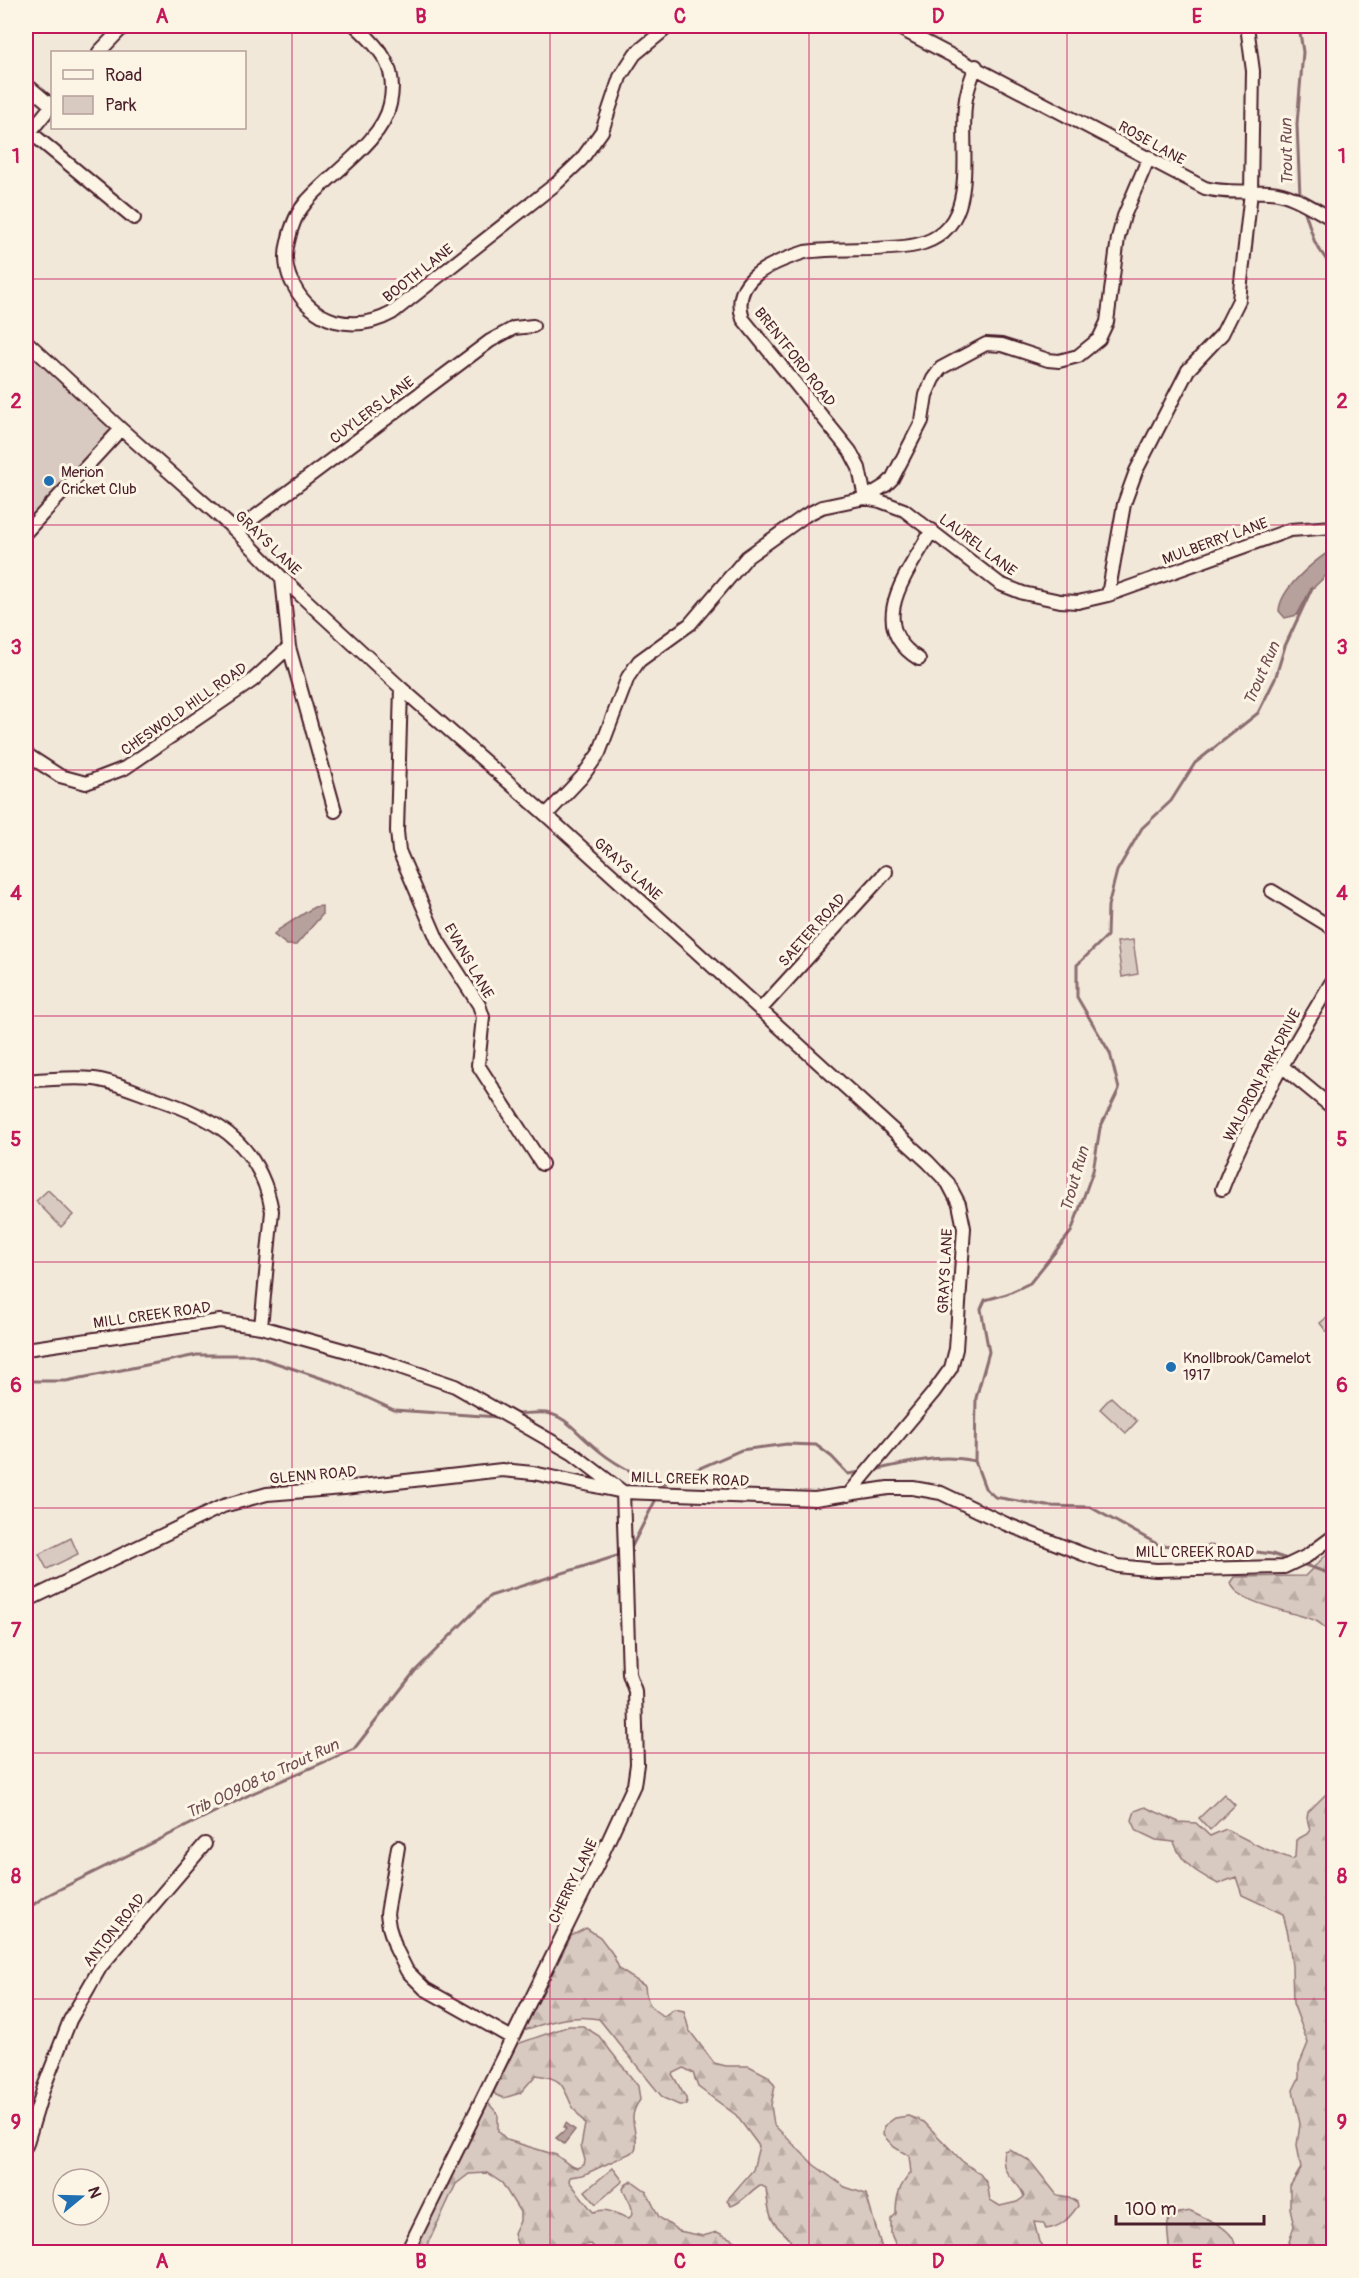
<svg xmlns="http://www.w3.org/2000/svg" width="1359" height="2278" font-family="Pangolin,sans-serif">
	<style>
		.green { fill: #d8cac0; stroke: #917476; stroke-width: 1.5 }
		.forest { fill: url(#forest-firs); stroke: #917476; stroke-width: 1.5 }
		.water { fill: #b6a19c; stroke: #8b6d6f; stroke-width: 1.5 }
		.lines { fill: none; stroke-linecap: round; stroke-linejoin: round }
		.stream { stroke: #8b6d6f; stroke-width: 3 }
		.minor-casing { stroke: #4a1f2b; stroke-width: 16 }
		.minor { stroke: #fcf5e5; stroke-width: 12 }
		.grid { fill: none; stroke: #c2185b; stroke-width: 1.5; stroke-opacity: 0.55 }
		.poi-dot { fill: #1f6fb2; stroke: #fcf5e5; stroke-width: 2 }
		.labels { text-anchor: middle; stroke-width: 6; stroke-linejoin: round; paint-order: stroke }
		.street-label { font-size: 15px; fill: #4a1f2b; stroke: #fcf5e5 }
		.poi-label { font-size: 15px; fill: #4a1f2b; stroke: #fcf5e5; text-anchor: start }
		.water-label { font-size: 16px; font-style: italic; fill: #704c53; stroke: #fcf5e5 }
		.neatline { fill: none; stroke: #c2185b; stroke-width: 2 }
		.grid-label { font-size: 20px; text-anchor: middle; font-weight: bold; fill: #c2185b }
	</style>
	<defs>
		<pattern id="forest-firs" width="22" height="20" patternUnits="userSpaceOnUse" patternTransform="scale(1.5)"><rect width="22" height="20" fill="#d8cac0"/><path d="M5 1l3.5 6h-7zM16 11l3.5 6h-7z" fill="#bbada5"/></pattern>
	</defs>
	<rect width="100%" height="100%" fill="#f1e8da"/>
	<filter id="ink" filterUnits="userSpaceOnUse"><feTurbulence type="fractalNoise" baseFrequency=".0167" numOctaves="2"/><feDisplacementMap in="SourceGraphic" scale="12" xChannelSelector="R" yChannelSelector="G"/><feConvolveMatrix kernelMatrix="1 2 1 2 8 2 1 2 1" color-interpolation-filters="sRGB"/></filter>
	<g filter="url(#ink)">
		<path class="green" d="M26,341L121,429L26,532Z
			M1133,940L1138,974L1122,977L1117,942Z
			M48,1190L73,1215L61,1227L36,1201Z
			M1333,1312V1332L1329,1335L1320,1323Z
			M1111,1397L1137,1421L1126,1433L1100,1409Z
			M71,1538L78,1554L47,1569L39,1554Z
			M1224,1794L1235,1805L1210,1830L1199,1818Z
			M613,2168L623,2181L596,2204L585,2191Z"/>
		<path class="forest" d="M1333,1548V1637C1328,1632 1323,1624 1316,1621C1296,1612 1237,1604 1231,1583L1235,1577L1305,1576Z
			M1333,1787V2252H1290L1289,2242L1294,2226L1290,2208V2186L1301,2168L1297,2145L1300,2124L1293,2090L1299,2078V2065L1308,2043L1293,2003L1292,1966L1288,1934L1283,1914L1242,1895L1236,1877L1218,1884C1198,1873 1182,1865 1174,1842L1156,1840L1137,1831L1132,1820L1135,1811L1145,1807L1179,1822L1196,1823L1210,1836L1226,1829L1263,1848L1292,1859L1295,1857L1296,1840L1307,1834L1310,1830L1307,1818L1308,1812Z
			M586,1928L600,1937L612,1953L620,1970L645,1986C646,2000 650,2010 664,2016L674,2009L684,2011L689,2030L714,2063L726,2066H749L768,2076L775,2086L771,2105L774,2125L814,2165L845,2187L866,2194L883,2252H792C795,2237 780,2233 773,2221C768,2212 767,2199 766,2188L760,2185C750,2191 742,2203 731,2206L727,2200L753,2170L759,2146L736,2115L698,2087L693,2073L684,2068L672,2074L686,2098L687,2105H679L663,2098L599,2019C572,2014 550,2022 524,2030L571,1936Z
			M569,2026H583L599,2036L638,2086L640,2100C624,2121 641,2132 635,2151L583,2175L570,2177L569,2181L593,2212C609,2207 614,2214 629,2218L633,2214L631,2205L623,2189L625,2185L632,2181L646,2191L659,2217L679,2231L703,2236L717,2232L738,2242L747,2252H599L591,2244L566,2248L563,2252H520L514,2234L520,2221V2212L502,2183L487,2173L469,2174L456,2184L424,2252H411L485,2104H489L498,2114V2131L507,2140L556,2155L571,2166L577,2168L584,2165L585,2160L581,2146L585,2124C581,2118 575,2111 571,2104C562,2082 560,2078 536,2075L520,2093L504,2098L496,2095L493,2091L517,2044Z
			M908,2116L924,2122L962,2161L980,2174L987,2183L990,2200L1000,2206L1017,2202L1024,2197C1020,2179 999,2179 1004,2151L1009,2149L1030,2161L1057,2195L1069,2197L1077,2202L1078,2206C1069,2218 1062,2227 1046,2229L1044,2223L1034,2222L1039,2242L1047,2252H915L908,2249L899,2252L891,2234V2219L896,2214C896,2196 899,2186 911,2173L909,2156L894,2147L883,2135L884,2126L895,2118Z
			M1191,2211C1208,2220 1239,2229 1235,2252H1169C1170,2240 1165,2230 1169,2219L1179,2213Z"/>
		<path class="water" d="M1330,551H1333V569L1310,591L1297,615L1285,618L1279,611C1280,589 1313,562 1330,551Z
			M322,906V915L296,945H287L274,935L278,930L314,907Z
			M566,2123L575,2130L564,2144L556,2138L566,2129L564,2127Z"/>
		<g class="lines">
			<path class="stream" d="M1299,26L1303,52L1297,124L1300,197
				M1304,209L1315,243L1334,271
				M26,1381H66L197,1355H252L333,1382L394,1410L498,1417
				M514,1414C524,1414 536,1412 546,1413C566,1416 576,1432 591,1444C612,1463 636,1476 663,1484L741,1450L787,1444L816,1445L832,1457L848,1474L861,1472
				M874,1470C910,1463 938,1453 975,1461
				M629,1552L657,1497
				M1290,1560L1272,1554L1210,1546L1188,1547L1159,1545L1090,1507L1047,1506L995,1497L985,1488L975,1461L976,1398L989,1352L981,1309L985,1300L1007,1294L1030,1283L1071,1232L1093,1171L1100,1128L1119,1089L1110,1053L1077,997V965L1107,936L1108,906L1117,871L1142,828L1171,801L1195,763L1258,713L1275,679L1285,646L1312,588
				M1302,1564L1334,1575
				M26,1910L44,1897L251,1794L354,1749L415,1671L490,1596L623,1554"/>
			<defs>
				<path id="minor" d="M356,26C381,49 398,68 390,104C383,141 331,173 307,201C297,212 291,227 288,242C284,256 286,273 294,286C302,302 317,316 335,321C355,326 374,323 392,313L557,183L581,160L602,131L620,77L635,54L669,26
					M895,26L1205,188C1226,194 1248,190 1270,192C1292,193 1315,210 1334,220
					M99,52L124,26
					M26,84L52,106
					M30,132L134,218
					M26,137L52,105
					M26,341L121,429L236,531L282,578L401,688L546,815L928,1162L948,1183L959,1204L964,1228L956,1349L951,1368L933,1393L848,1495
					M865,498L859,468L850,451L743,319C729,278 774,262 805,252C841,247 882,252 916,245C981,231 960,154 965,106C966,92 971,79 976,66
					M865,498L886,485L892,479L922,421L926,395L933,379L941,368L986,344L1002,345L1048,360L1059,361L1078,356L1099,339L1107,322L1118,238L1124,216L1149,157
					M236,531L490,341L514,328L533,326
					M26,532L121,429
					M1108,595L1290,530L1334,527
					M289,647L335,811
					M919,659C863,624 910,570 932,530
					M401,688L397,831L399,851L438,941L479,1005L483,1017L478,1065L542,1164
					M26,754L60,776L86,783L125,768L252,681L289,647L282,578
					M546,815L582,777L599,753L628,677L639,661L690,624L747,557L806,515L822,507L865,498L880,501L904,510L1000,584L1023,593L1060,601L1078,602L1108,595L1124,504L1136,471L1188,370L1222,334L1239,300L1251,192L1253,71L1247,26
					M1272,891L1334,929
					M760,1010L886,872
					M1283,1067L1334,1109
					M26,1081C48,1079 71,1077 94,1079C111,1081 130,1089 146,1095C210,1116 259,1138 272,1211L261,1327
					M1222,1189C1251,1115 1293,1046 1334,978
					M26,1349L220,1321L261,1327L379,1360L455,1386L572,1453L623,1492L815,1499L888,1488H913L941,1493L1006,1524L1083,1554L1118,1566L1156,1570L1284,1567L1307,1556L1334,1536
					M26,1601L223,1506L267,1494L344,1488L502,1470L533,1473L623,1492L629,1674L635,1691L637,1764L634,1785L599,1861L407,2252
					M398,1847L387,1914L389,1927L396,1949L407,1971L425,1989L512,2038
					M26,2146L44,2087L70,2020L101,1966L205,1844"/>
			</defs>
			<use href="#minor" class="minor-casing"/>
			<use href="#minor" class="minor"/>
		</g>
	</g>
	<path class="grid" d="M292,26V2252M550,26V2252M809,26V2252M1067,26V2252M26,279H1334M26,525H1334M26,770H1334M26,1016H1334M26,1262H1334M26,1508H1334M26,1753H1334M26,1999H1334"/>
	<g class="poi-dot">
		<circle cx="49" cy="481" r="6"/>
		<circle cx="1171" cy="1367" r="6"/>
	</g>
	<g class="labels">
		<g class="street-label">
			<text transform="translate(1152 143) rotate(29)" y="5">ROSE LANE</text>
			<text transform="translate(418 273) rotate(-38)" y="5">BOOTH LANE</text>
			<text transform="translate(795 357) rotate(52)" y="5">BRENTFORD ROAD</text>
			<text transform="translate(372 410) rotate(-37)" y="5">CUYLERS LANE</text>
			<text transform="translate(1215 541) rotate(-20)" y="5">MULBERRY LANE</text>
			<text transform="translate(268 543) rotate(44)" y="5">GRAYS LANE</text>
			<text transform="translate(978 545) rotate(37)" y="5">LAUREL LANE</text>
			<text transform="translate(184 709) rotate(-35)" y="5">CHESWOLD HILL ROAD</text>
			<text transform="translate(628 869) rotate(42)" y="5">GRAYS LANE</text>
			<text transform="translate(812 930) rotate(-48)" y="5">SAETER ROAD</text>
			<text transform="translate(469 961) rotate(60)" y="5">EVANS LANE</text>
			<text transform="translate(1262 1075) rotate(-62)" y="5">WALDRON PARK DRIVE</text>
			<text transform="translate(945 1271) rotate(-87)" y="5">GRAYS LANE</text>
			<text transform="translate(152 1315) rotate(-8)" y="5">MILL CREEK ROAD</text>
			<text transform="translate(313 1475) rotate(-5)" y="5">GLENN ROAD</text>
			<text transform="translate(690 1479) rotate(2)" y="5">MILL CREEK ROAD</text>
			<text x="1195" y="1557">MILL CREEK ROAD</text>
			<text transform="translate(573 1881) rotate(-64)" y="5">CHERRY LANE</text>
			<text transform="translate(114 1930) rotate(-51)" y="5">ANTON ROAD</text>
		</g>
		<g class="poi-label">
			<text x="61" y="477">Merion<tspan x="61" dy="17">Cricket Club</tspan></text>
			<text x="1183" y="1363">Knollbrook/Camelot<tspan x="1183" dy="17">1917</tspan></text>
		</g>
		<g class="water-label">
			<text transform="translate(1286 152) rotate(-91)" y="6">Trout Run</text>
			<text transform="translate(1261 673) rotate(-66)" y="6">Trout Run</text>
			<text transform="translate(1074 1179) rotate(-74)" y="6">Trout Run</text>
			<text transform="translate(262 1778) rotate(-25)" y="6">Trib 00908 to Trout Run</text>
		</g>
	</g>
	<rect width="1359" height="2278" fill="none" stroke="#fcf5e5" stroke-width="66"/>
	<rect x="51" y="51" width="195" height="78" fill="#fcf5e5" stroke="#b59f9b" stroke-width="1.5"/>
	<rect x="63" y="70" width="30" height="9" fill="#fcf5e5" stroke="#b59f9b" stroke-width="1.5"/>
	<text x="105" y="81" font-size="18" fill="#4a1f2b">Road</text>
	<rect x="63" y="96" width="30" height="18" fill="#d8cac0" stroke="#b59f9b" stroke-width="1.5"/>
	<text x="105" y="111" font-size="18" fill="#4a1f2b">Park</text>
	<g transform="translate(81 2197) rotate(71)"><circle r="28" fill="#fcf5e5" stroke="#b59f9b" stroke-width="1.5"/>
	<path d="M0-4.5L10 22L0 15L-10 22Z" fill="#1f6fb2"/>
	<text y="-9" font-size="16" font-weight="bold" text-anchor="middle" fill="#4a1f2b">N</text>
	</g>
	<path d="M1116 2215v9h148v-9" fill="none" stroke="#4a1f2b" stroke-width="3"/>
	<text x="1125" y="2215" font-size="18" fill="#4a1f2b" stroke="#fcf5e5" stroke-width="4.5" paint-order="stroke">100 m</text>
	<rect x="33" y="33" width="1293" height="2212" class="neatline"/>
	<g class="grid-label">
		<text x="162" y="23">A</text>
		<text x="421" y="23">B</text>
		<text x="680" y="23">C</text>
		<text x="938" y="23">D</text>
		<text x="1197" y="23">E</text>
		<text x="16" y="163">1</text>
		<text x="1342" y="163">1</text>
		<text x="16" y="408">2</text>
		<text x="1342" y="408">2</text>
		<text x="16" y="654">3</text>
		<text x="1342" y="654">3</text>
		<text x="16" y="900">4</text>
		<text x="1342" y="900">4</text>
		<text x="16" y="1146">5</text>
		<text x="1342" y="1146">5</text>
		<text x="16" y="1392">6</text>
		<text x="1342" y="1392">6</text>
		<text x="16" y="1637">7</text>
		<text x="1342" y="1637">7</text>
		<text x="16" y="1883">8</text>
		<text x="1342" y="1883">8</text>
		<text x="16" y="2129">9</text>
		<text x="1342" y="2129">9</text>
		<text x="162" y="2268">A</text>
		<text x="421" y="2268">B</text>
		<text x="680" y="2268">C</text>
		<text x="938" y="2268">D</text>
		<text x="1197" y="2268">E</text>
	</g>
</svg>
